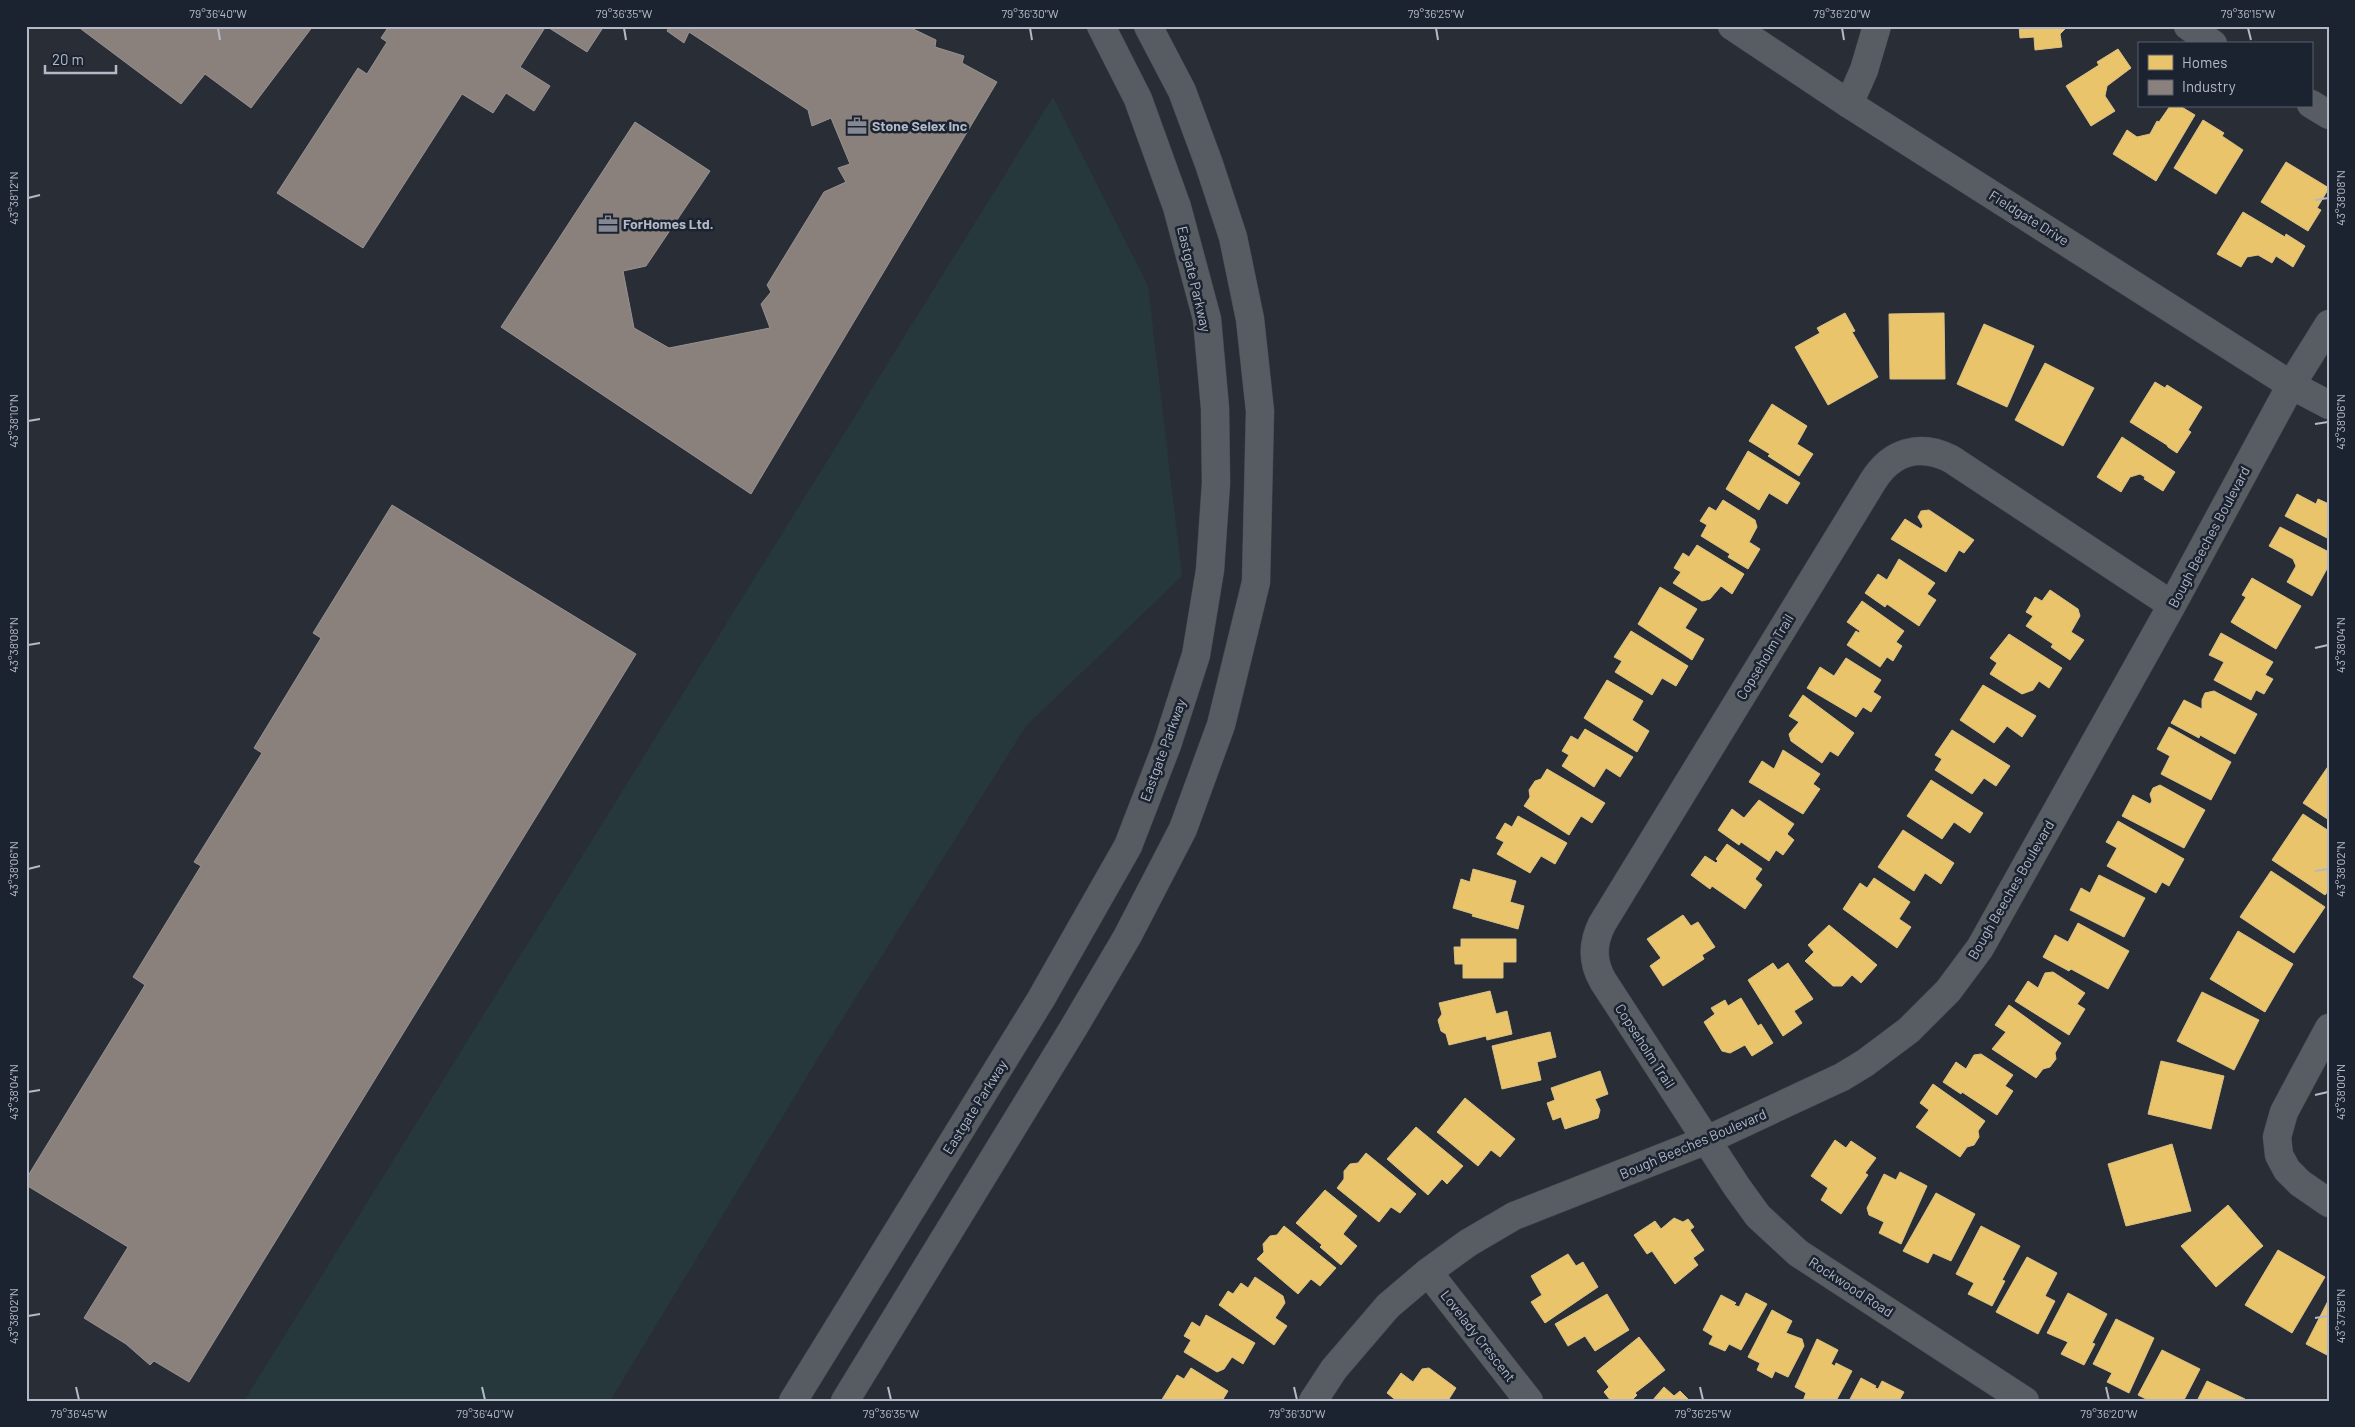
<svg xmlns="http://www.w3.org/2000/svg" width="2355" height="1427" font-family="Barlow,sans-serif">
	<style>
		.green { fill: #26383c }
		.homes { fill: #e9c46a; stroke: #d9c186 }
		.industry { fill: #8a817c; stroke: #969292 }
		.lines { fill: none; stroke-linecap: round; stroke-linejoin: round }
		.minor-casing { stroke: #45484e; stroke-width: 29 }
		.tertiary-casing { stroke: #45484e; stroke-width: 29 }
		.secondary-casing { stroke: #45484e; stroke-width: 29 }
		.minor { stroke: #585c63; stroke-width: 28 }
		.tertiary { stroke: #585c63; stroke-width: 28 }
		.secondary { stroke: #575b62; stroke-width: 28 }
		.ticks { fill: none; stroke: #b3b9c6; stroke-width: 2 }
		.labels { text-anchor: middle; stroke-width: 5; stroke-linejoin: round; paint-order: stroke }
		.poi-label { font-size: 14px; font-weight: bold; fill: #b3b9c6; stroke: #1c2330; text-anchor: start }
		.street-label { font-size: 14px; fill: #b3b9c6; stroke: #1c2330 }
		.neatline { fill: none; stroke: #b3b9c6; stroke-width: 2 }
		.ticks-label { font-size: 12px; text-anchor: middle; fill: #b3b9c6 }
	</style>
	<rect width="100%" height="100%" fill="#292d35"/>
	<path class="green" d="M1053,97L1148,286L1182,576L1026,726L826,1045L610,1401H244Z"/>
	<path class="homes" d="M2019,26H2068L2060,34L2062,47L2035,50L2034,37L2020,38Z
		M2118,49L2131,68L2107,86L2105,96L2115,111L2091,126L2066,86L2099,65L2097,62Z
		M2170,106H2180L2195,115L2156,181L2113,154L2127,130L2137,137L2150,134L2157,121L2159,122Z
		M2203,120L2224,133L2222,136L2243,150L2216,194L2174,168Z
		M2286,162L2329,188L2317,208L2321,210L2308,231L2261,202Z
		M2243,212L2285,237L2286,234L2305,246L2293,267L2276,256L2272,263L2258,255L2247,257L2241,267L2217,254Z
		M1845,313L1855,331L1852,332L1878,377L1828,405L1795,347L1820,333L1817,328Z
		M1944,313L1945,379H1890L1889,314Z
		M1984,324L2034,346L2007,407L1957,384Z
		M2045,363L2094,388L2063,446L2015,420Z
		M2155,382L2165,388L2167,385L2202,407L2188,430L2191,432L2177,453L2168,447L2167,445L2130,422Z
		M1772,404L1807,426L1797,444L1813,454L1799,476L1768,456L1770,454L1749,441Z
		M2122,437L2175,472L2163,491L2144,479L2145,477L2140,474L2130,477L2121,492L2097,477Z
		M1748,451L1800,483L1787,504L1769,493L1759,510L1726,489Z
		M2297,494L2316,504L2318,499L2329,504V539L2285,516Z
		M1723,500L1755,520L1757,527L1749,542L1760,549L1748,569L1728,557L1730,554L1701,536L1707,525L1700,521L1709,507L1716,511Z
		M1929,510L1974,540L1964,553L1959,550L1946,572L1891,539L1905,519L1921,529L1923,526L1918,517L1921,511Z
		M2280,527L2329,552V565L2312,596L2287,582L2296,566L2293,559L2269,546Z
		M1697,545L1744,574L1732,594L1721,586L1710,599L1702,601L1673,583L1681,572L1674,568L1683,553L1689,557Z
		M1899,559L1935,583L1927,594L1936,600L1919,626L1887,604L1885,607L1865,593L1878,574L1887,580Z
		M2252,578L2301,606L2276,649L2231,622L2246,597L2242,595Z
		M1660,587L1697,609L1685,628L1704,639L1692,660L1638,624Z
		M2050,590L2078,609L2080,616L2071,632L2084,640L2070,660L2051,647L2053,644L2026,626L2033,616L2026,612L2035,597L2042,601Z
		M1862,601L1904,631L1896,642L1902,646L1893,661L1887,657L1880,667L1847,645L1856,631L1859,633L1860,631L1847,622Z
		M1631,631L1688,666L1676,686L1662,678L1652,695L1615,672L1622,661L1614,657Z
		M2221,633L2273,662L2265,675L2273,679L2264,694L2256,690L2251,700L2214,680L2224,662L2209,655Z
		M2009,634L2062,668L2049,688L2039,681L2033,690L2022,694L1990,674L1997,663L1990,658Z
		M1846,658L1881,680L1873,692L1881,697L1871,712L1863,707L1856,717L1807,688L1820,667L1834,676Z
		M1607,680L1643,701L1632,720L1649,731L1637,752L1584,718Z
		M1983,685L2036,716L2022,737L2007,726L1994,743L1960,720Z
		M2214,691L2257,714L2235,754L2200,735L2199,738L2171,723L2184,700L2202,709V700L2205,693Z
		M1803,695L1854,733L1838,756L1830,751L1822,763L1791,741L1789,734L1799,722L1789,716Z
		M2169,727L2231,762L2211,800L2161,774L2170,756L2157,749Z
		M1585,729L1633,757L1620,777L1606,768L1594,787L1562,766L1569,755L1562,751L1571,736L1578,740Z
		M1952,730L2010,766L1996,786L1984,778L1972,794L1935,770L1942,759L1935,755Z
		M1783,750L1820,774L1813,784L1820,789L1803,814L1749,782L1762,761L1774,769Z
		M2329,765V820L2303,803Z
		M1547,769L1605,803L1592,823L1581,816L1569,835L1524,806L1530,797L1529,790L1535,781L1541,779Z
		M1931,780L1983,813L1970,833L1954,822L1942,839L1907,816Z
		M2160,785L2205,810L2184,848L2122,816L2133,795L2150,804L2152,801L2150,794L2153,788Z
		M1759,800L1794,824L1787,834L1794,840L1783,855L1776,850L1769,861L1741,842L1739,845L1718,830L1732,809L1744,818Z
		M2303,814L2329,831V890L2325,895L2272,860Z
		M1518,816L1567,843L1555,864L1541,856L1530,873L1497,854L1504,842L1496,838L1505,823L1512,827Z
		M2118,821L2184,859L2169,886L2162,882L2156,893L2107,866L2117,848L2106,842Z
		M1903,830L1954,863L1941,884L1925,873L1914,891L1878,867Z
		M1727,844L1762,869L1755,879L1762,885L1745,909L1712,886L1710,889L1691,875L1705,856L1716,863L1718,861L1716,859Z
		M1473,869L1516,881L1510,902L1524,906L1518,929L1472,916L1473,914L1453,908L1461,879L1470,882Z
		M2271,871L2325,907L2294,953L2240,917Z
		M2099,875L2145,898L2124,937L2070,910L2081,888L2090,893Z
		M1874,878L1910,902L1899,919L1911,927L1897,948L1843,909L1860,883L1867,888Z
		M1683,915L1691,926L1698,922L1715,947L1702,955L1704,959L1663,986L1650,966L1661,958L1647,939Z
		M2078,923L2129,951L2108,989L2071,969L2069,971L2043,957L2055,935L2068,942Z
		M1829,925L1877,965L1861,983L1852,975L1842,986H1833L1805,961L1814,952L1808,945Z
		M2238,931L2293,964L2265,1012L2210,979Z
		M1461,939H1516V962H1503V978H1463V964H1455L1454,947H1461Z
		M1773,963L1778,970L1788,963L1813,999L1794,1011L1802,1023L1783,1036L1748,980Z
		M2053,972L2085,993L2077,1004L2085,1009L2069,1035L2015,1001L2028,981L2038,988L2045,973Z
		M1490,991L1496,1014L1507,1011L1512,1034L1487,1040L1486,1036L1449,1045L1446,1034L1441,1031L1438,1020L1442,1014L1439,1003Z
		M2202,992L2259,1020L2234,1070L2177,1041Z
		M1741,998L1758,1026L1761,1024L1773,1043L1752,1056L1745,1045L1730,1053L1722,1051L1704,1022L1715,1014L1711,1008L1725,1000L1728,1006Z
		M2009,1005L2061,1043L2055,1053L2056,1059L2050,1067L2043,1069L2036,1078L1992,1049L2006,1032L1995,1025Z
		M1550,1032L1556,1057L1537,1062L1541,1080L1502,1089L1492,1046Z
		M1981,1054L2013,1075L2005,1086L2013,1091L1997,1115L1962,1092L1961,1094L1943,1082L1956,1062L1966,1069L1974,1055Z
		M2161,1061L2224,1076L2211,1129L2148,1114Z
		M1600,1071L1608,1094L1595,1099L1600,1110L1598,1118L1565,1129L1561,1117L1553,1120L1547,1103L1555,1100L1551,1088Z
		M1933,1084L1985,1121L1978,1131L1979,1137L1974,1145L1967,1147L1960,1157L1916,1127L1929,1110L1920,1103Z
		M1465,1098L1515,1139L1500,1157L1491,1150L1478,1166L1437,1132Z
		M1416,1127L1463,1166L1447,1184L1442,1179L1428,1195L1387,1159Z
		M1835,1140L1846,1148L1851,1141L1876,1158L1865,1173L1868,1175L1841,1214L1821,1200L1828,1188L1811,1176Z
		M2172,1144L2191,1211L2126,1226L2108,1164Z
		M1366,1153L1416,1194L1400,1213L1391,1207L1379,1222L1337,1188L1344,1179V1171L1350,1164L1358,1163Z
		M1900,1172L1927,1186L1901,1244L1879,1233L1884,1222L1869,1215L1867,1208L1884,1174L1896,1180Z
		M1325,1190L1357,1216L1343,1234L1357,1246L1341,1265L1320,1247L1322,1245L1296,1223Z
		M1936,1193L1975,1214L1951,1261L1933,1253L1928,1263L1903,1251Z
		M2228,1205L2263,1246L2216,1287L2181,1246Z
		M1674,1218L1683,1222L1688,1219L1694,1227L1690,1230L1704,1250L1693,1258L1698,1265L1675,1284L1652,1251L1647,1254L1634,1235L1655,1221L1661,1229Z
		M1284,1226L1336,1268L1320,1286L1311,1279L1298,1294L1257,1259L1264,1252L1263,1244L1270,1236L1277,1235Z
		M1981,1226L2020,1246L2002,1280L2005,1281L1992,1306L1968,1294L1974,1283L1956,1274Z
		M2278,1250L2325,1277L2292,1333L2245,1305Z
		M1568,1254L1576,1266L1583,1262L1598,1287L1545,1323L1531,1302L1542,1295L1531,1276Z
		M2027,1257L2057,1273L2045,1296L2055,1301L2038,1334L1996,1312Z
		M1255,1277L1283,1296L1285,1303L1275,1318L1287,1326L1274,1345L1219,1305L1228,1291L1233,1294L1241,1283L1248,1288Z
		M1746,1293L1767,1304L1741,1350L1729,1344L1725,1351L1709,1344L1713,1336L1703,1330L1721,1295L1736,1303L1734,1305L1739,1307Z
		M2068,1293L2107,1314L2092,1343L2095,1344L2084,1365L2061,1354L2068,1342L2047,1333Z
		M1607,1294L1629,1330L1595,1351L1585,1336L1568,1346L1555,1324Z
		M2329,1299V1356L2306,1344Z
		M1772,1310L1792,1321L1786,1333L1802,1339L1804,1346L1788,1377L1775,1371L1772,1378L1757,1370L1760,1363L1748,1357Z
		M1206,1315L1255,1343L1243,1364L1232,1357L1224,1369L1217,1372L1184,1352L1191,1340L1184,1336L1192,1322L1200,1327Z
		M2116,1319L2154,1338L2129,1393L2107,1382L2112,1373L2093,1364Z
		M1639,1337L1665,1370L1635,1393L1637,1395L1631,1401H1611L1604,1392L1609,1387L1597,1371Z
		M1817,1339L1838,1350L1831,1364L1835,1366L1836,1363L1852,1371L1836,1401H1803L1806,1393L1795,1387Z
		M2162,1350L2200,1369L2184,1400L2186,1401H2150L2138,1395Z
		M1191,1368L1228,1391L1222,1401H1161L1177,1375L1184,1379Z
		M1429,1368L1456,1388L1449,1399L1452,1401H1397L1387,1393L1401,1373L1413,1382L1422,1369Z
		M1861,1378L1876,1386L1875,1388L1878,1389L1882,1381L1904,1392L1899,1401H1849Z
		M2207,1381L2245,1399L2244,1401H2197Z
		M1664,1387L1674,1396L1680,1391L1690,1401H1652Z"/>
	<path class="industry" d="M77,26H313L251,108L205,74L181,104Z
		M389,26H604L587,52L546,26L520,67L550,86L534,111L506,93L493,113L462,94L363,248L277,193L358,68L367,74L387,42L381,38Z
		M670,26H907L936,40L935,47L964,56L962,63L997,82L751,494L501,327L635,122L710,171L646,266L623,271L634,328L669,348L770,328L761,304L771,292L767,285L824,192L846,182L838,168L850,164L831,118L812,126L808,110L689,32L684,43L667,31Z
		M392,505L636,654L189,1382L154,1361L150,1365L126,1344L84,1318L128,1247L26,1185V1179L145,985L133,977L201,866L194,862L262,753L254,748L321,638L313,633Z"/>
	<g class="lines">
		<defs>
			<path id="minor" d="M2188,26L2213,44
				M1849,104L1864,70L1877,26
				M2311,104L2329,115
				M2329,1028L2284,1112L2277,1137L2279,1155L2287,1170L2300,1183L2329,1203
				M1428,1272L1529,1401
				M1313,1401L1334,1369L1388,1306L1428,1272L1468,1243L1514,1216L1707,1140L1842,1077L1865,1063L1909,1030L1948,991L1980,948L2172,605L2291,385L2329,324
				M2025,1401L1798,1253L1758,1216L1737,1187L1603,981C1592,962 1592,944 1602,924L1873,481C1891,452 1919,443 1951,459L2172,605"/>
			<path id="tertiary" d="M1732,26L1849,104L2291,385L2329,405"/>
			<path id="secondary" d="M793,1401L1041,999L1128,846L1167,745L1196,655L1210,570L1216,483L1215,408L1207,319L1177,207L1138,99L1101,26
				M845,1401L1074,1027L1127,937L1183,829L1221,725L1256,582L1260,411L1250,319L1233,237L1209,164L1182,91L1148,26"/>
		</defs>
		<use href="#minor" class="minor-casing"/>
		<use href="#tertiary" class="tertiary-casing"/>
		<use href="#secondary" class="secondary-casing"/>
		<use href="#minor" class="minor"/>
		<use href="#tertiary" class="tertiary"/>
		<use href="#secondary" class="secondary"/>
	</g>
	<path class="ticks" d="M218,28L220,40M624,28L626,40M1030,28L1032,40M1436,28L1438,40M1842,28L1844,40M2248,28L2251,40M28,198L40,195M2315,200L2328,198M28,421L40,419M2315,424L2328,422M28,645L40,643M2315,648L2328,645M28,869L40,866M2315,871L2328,869M28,1092L40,1090M2315,1095L2328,1092M28,1316L40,1314M2315,1318L2328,1316M76,1387L79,1400M482,1387L485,1400M888,1387L891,1400M1294,1387L1297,1400M1700,1387L1703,1400M2106,1387L2109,1400"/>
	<defs>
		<symbol id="office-bare" viewBox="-9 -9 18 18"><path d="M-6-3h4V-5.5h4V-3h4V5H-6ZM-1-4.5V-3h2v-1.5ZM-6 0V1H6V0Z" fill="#838893" stroke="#1c2330" stroke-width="2.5" paint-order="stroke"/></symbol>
	</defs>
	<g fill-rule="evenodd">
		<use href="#office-bare" x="843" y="112" width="28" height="28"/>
		<use href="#office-bare" x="594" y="210" width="28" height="28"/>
	</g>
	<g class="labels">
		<g class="poi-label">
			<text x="872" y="131">Stone Selex Inc</text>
			<text x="623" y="229">ForHomes Ltd.</text>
		</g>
		<g class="street-label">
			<text transform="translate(2029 218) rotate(32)" y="5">Fieldgate Drive</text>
			<text transform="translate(1194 279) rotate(77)" y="5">Eastgate Parkway</text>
			<text transform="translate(2209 537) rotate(-62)" y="5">Bough Beeches Boulevard</text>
			<text transform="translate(1765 657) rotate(-59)" y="5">Copseholm Trail</text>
			<text transform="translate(1163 750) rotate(-70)" y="5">Eastgate Parkway</text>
			<text transform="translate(2011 890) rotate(-60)" y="5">Bough Beeches Boulevard</text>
			<text transform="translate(1645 1046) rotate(57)" y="5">Copseholm Trail</text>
			<text transform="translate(975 1107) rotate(-58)" y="5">Eastgate Parkway</text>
			<text transform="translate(1693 1144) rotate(-23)" y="5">Bough Beeches Boulevard</text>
			<text transform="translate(1851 1287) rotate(33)" y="5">Rockwood Road</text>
			<text transform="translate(1478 1336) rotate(52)" y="5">Lovelady Crescent</text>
		</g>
	</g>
	<rect width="2355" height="1427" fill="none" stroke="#1c2330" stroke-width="55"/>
	<rect x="2138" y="42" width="175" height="65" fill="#1c2330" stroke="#585f6c"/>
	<rect x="2148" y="55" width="25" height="15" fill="#e9c46a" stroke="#585f6c"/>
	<text x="2182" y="68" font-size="15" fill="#b3b9c6">Homes</text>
	<rect x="2148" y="80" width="25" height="15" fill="#8a817c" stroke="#585f6c"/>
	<text x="2182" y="92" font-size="15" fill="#b3b9c6">Industry</text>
	<path d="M45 65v8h71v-8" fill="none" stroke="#b3b9c6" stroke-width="2.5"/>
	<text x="52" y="65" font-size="15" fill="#b3b9c6" stroke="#1c2330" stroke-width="4" paint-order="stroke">20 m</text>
	<rect x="28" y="28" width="2300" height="1372" class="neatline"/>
	<g class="ticks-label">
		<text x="218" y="18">79°36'40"W</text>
		<text x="624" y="18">79°36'35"W</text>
		<text x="1030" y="18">79°36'30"W</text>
		<text x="1436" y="18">79°36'25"W</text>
		<text x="1842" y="18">79°36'20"W</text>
		<text x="2248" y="18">79°36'15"W</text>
		<text transform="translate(14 198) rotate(-90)" y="4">43°38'12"N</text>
		<text transform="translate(2341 198) rotate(-90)" y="4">43°38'08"N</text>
		<text transform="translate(14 421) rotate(-90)" y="4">43°38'10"N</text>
		<text transform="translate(2341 422) rotate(-90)" y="4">43°38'06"N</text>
		<text transform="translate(14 645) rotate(-90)" y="4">43°38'08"N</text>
		<text transform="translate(2341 645) rotate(-90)" y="4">43°38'04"N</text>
		<text transform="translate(14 869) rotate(-90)" y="4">43°38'06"N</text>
		<text transform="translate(2341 869) rotate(-90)" y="4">43°38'02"N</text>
		<text transform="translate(14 1092) rotate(-90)" y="4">43°38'04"N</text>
		<text transform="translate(2341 1092) rotate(-90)" y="4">43°38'00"N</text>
		<text transform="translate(14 1316) rotate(-90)" y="4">43°38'02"N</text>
		<text transform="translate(2341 1316) rotate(-90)" y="4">43°37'58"N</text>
		<text x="79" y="1418">79°36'45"W</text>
		<text x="485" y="1418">79°36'40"W</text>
		<text x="891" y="1418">79°36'35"W</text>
		<text x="1297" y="1418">79°36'30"W</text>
		<text x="1703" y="1418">79°36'25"W</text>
		<text x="2109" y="1418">79°36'20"W</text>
	</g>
</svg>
